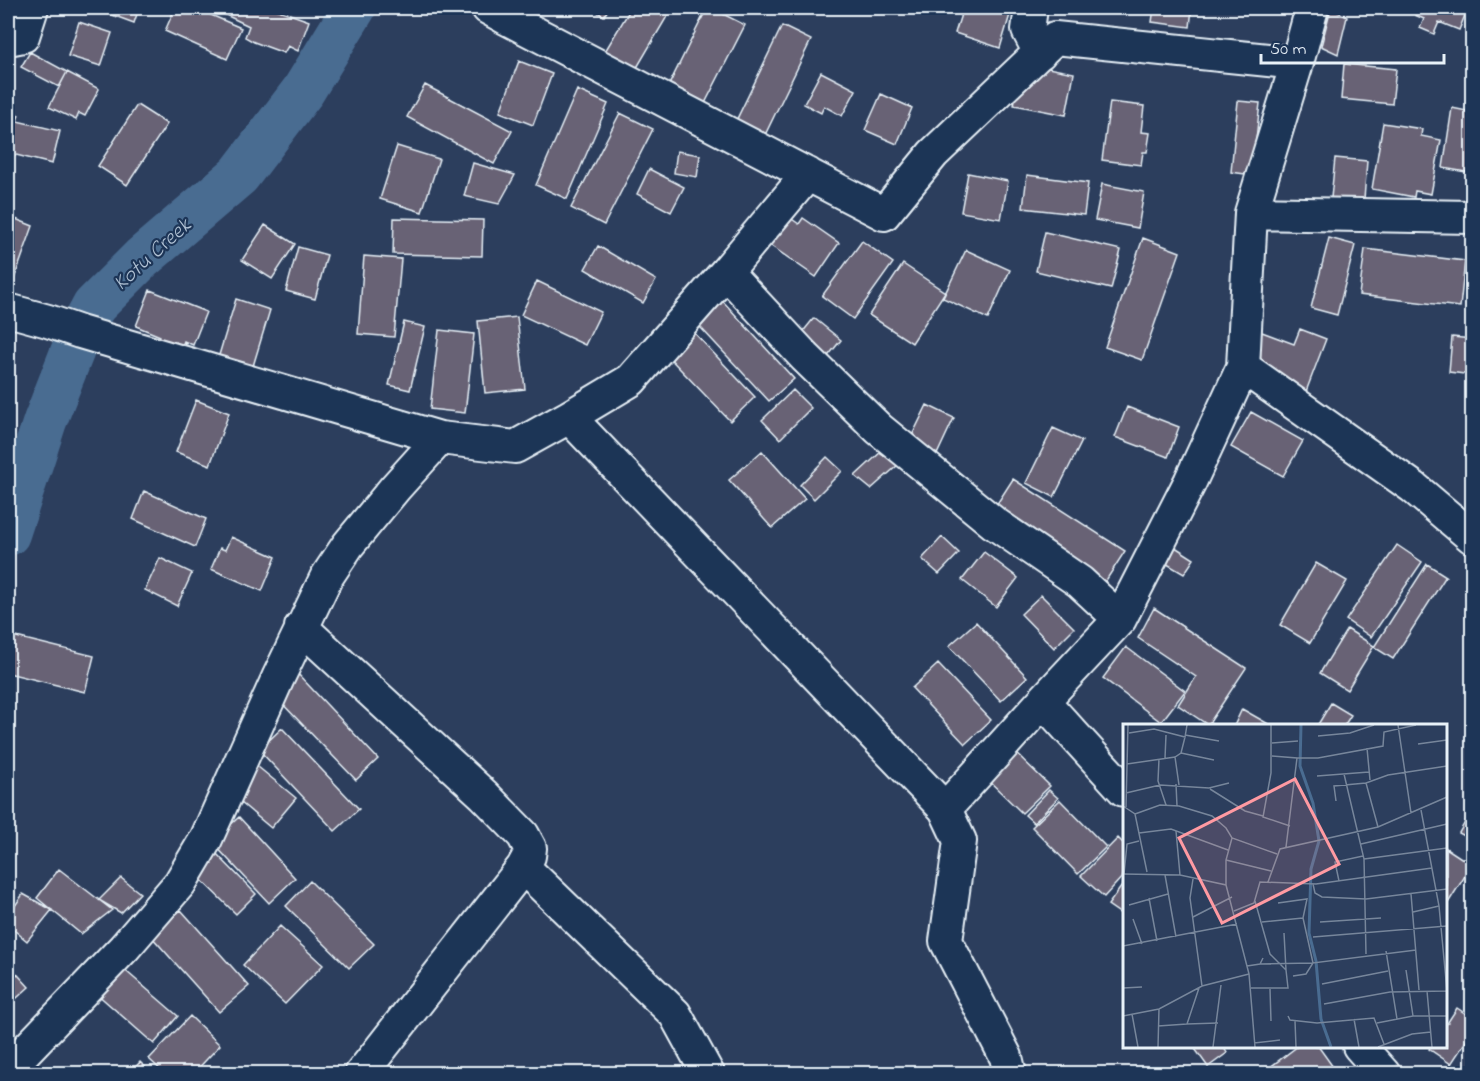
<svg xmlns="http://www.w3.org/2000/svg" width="1480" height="1081" font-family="'Indie Flower',sans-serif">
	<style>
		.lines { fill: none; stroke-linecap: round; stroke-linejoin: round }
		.river { stroke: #4a6c91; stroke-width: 44 }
		.building { fill: #676275; stroke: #e8f1f8; stroke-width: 1.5 }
		.minor-casing { stroke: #e8f1f8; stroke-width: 36 }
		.minor { stroke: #1d3557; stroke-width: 32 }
		.labels { text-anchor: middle; stroke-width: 4.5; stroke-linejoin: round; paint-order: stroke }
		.water-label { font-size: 22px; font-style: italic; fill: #b1c2d4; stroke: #1d3557 }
		.inset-river { fill: none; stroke: #4a6c91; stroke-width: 3 }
		.inset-road { fill: none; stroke: #77869b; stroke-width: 1.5 }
		.view { fill: #ff9aa2; fill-opacity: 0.15; stroke: #ff9aa2; stroke-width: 3 }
		.inset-edge { fill: none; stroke: #e8f1f8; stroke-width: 3 }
	</style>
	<rect width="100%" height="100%" fill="#2c3e5d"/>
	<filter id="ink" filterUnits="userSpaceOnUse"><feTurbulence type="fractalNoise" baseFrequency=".0167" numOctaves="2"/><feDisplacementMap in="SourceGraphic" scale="12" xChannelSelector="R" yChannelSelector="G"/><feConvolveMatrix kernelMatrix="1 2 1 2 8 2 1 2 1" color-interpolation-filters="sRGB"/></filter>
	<g filter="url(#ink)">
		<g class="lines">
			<path class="river" d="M8,534L45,421L80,332L94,306L142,258L239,175L303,91L354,8"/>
		</g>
		<path class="building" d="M100,8H139L134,23L99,10Z
			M175,8H195L241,28L227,59L165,31Z
			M211,8H273L309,21L298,51L288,46L284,53L254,42L245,37L249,26Z
			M590,8H609L604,16Z
			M631,8H672L635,71L604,53Z
			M707,8H711L745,25L701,111L665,93Z
			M963,8H1012L1000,48L955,33Z
			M1154,8H1192L1190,27L1152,22Z
			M1331,8L1347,17L1338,54L1321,46Z
			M1418,8H1468L1459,30L1439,22L1434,34L1420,28L1424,19L1415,15Z
			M79,22L112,33L101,66L68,56Z
			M782,26L811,40L763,139L734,125Z
			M30,52L67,72L59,87L21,67Z
			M519,61L552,74L533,125L500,112Z
			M1022,63L1074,73L1066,115L1014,105Z
			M1344,64L1396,69L1392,104L1341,99Z
			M67,72L99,89L85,116L79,113L76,120L49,107Z
			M821,72L856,90L842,116L824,106L821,113L804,104Z
			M425,85L512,131L494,164L407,117Z
			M577,90L608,104L567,199L536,185Z
			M881,94L912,108L897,144L865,130Z
			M1238,101L1260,103L1252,175L1231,172Z
			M1110,102L1144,106L1141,132L1150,133L1147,152H1143L1141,165L1102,160Z
			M137,105L167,124L127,185L98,166Z
			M1452,108L1472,112V173L1443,168Z
			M8,113L19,115L17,121L60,131L52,164L8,153Z
			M620,113L653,129L604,225L571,208Z
			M1383,123L1422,129L1421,136L1441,140L1431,194L1415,191L1414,197L1372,189Z
			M397,146L439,159L422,212L380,199Z
			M677,151L700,155L697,177L674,173Z
			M1335,158L1367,161L1363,212L1330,208Z
			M473,163L515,175L499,204L464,196Z
			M649,169L684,187L671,212L637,194Z
			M968,173L1008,181L1001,219L961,212Z
			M1027,175L1088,183L1084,215L1023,208Z
			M1102,184L1144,192L1138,228L1095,220Z
			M783,213L799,224L803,218L839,243L816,277L764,241Z
			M8,216L33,226L8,296Z
			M394,218L483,220L482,256L393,254Z
			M265,225L295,244L272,279L242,260Z
			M1045,232L1121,250L1111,289L1036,271Z
			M1143,238L1180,252L1142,360L1105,347Z
			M1329,238L1355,245L1337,315L1311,308Z
			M862,241L893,263L853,319L822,296Z
			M598,246L656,280L643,303L585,269Z
			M298,247L327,255L315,299L286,291Z
			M1365,249L1465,261L1460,307L1359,295Z
			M966,250L1010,270L988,319L943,298Z
			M364,256L401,259L394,337L358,334Z
			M903,264L945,292L912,343L869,315Z
			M537,281L601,312L585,345L521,315Z
			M150,290L206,312L193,345L184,341L181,348L159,339L160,336L136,326Z
			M720,298L794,379L769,401L688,314Z
			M236,299L270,310L250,376L216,365Z
			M517,317L525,389L485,393L478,321Z
			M814,318L841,340L812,376L785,354Z
			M404,322L425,327L410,390L389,385Z
			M685,323L755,397L730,421L659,347Z
			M1254,329L1294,344L1300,329L1326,339L1302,402L1241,365Z
			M439,330L474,334L465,413L430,409Z
			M1452,337L1472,339V375L1449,372Z
			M793,390L811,408L780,439L762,420Z
			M196,400L229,413L210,465L176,452Z
			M927,405L954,418L933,463L905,450Z
			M1127,407L1179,427L1168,457L1115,437Z
			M1251,412L1303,441L1283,476L1231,447Z
			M1053,428L1082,441L1054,497L1026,483Z
			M762,451L805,499L772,528L729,480Z
			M882,451L898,465L871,489L855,476Z
			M827,457L842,471L814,499L800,485Z
			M1013,479L1125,551L1105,582L993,510Z
			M144,491L206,519L195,547L133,519Z
			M231,537L276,557L262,591L211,569L220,548L225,550Z
			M942,537L959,553L939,574L922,559Z
			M1172,545L1194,559L1184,574L1162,561Z
			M1397,545L1422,562L1371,637L1346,620Z
			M984,552L1018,578L996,607L962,580Z
			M160,558L192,573L177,606L145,590Z
			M1316,563L1347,581L1310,643L1280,625Z
			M1427,564L1446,576L1393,659L1374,647Z
			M1041,595L1074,628L1054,648L1021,614Z
			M1154,608L1246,668L1208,725L1178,705L1196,677L1138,638Z
			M976,622L1027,677L1001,701L949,646Z
			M1347,629L1374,646L1347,690L1320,673Z
			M8,635L94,656L85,692L8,673Z
			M1126,647L1185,691L1161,722L1103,678Z
			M938,664L991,720L965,744L912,688Z
			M296,672L378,759L356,780L273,694Z
			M1331,703L1351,715L1344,726H1317Z
			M1242,709L1272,726H1234Z
			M282,728L359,809L335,831L259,750Z
			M1008,745L1050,786L1022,813L981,773Z
			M252,762L296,798L271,828L228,792Z
			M1049,790L1058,798L1034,823L1025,815Z
			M1060,800L1106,847L1078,874L1032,827Z
			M1472,810V840L1459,833Z
			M239,817L295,878L269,903L212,842Z
			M1118,838L1124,844V875L1104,897L1081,876Z
			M211,848L256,894L236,914L190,869Z
			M1446,848L1472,865L1448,903L1446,902Z
			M59,869L112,910L81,934L37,898Z
			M121,878L140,893L121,913L99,900Z
			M310,881L374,944L349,968L286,906Z
			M1124,883V916L1108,905Z
			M23,894L52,910L27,941L8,925V916Z
			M181,910L249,986L219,1012L151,936Z
			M280,926L323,965L285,1004L243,965Z
			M8,964L29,987L8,1006Z
			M120,966L178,1016L154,1044L96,993Z
			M1457,1008L1472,1018V1032L1451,1064L1429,1049L1431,1046H1446V1025Z
			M190,1016L220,1045L193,1074H165L149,1059Z
			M1193,1046H1223L1227,1053L1208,1067Z
			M1298,1046H1318L1338,1074H1261Z
			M140,1062L152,1074H129Z"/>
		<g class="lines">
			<defs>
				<path id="minor" d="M488,8L506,18L884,214L933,154L1055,38L1297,63
					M1031,8L1028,30L1040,53
					M1312,8L1297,63L1251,213L1243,367L1413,487L1472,537
					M8,39L23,36L32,8
					M1251,213L1472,217
					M726,272L805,357L879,429L994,523L1080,582L1120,619
					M8,310L48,321L80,332L440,438L515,447L569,417L631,380L726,272L808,174
					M569,417L945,809L960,841L946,941L1006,1057L1010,1074
					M301,627L484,795L523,835L530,848L529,856L523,867L361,1074
					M1043,701L1124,790
					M945,809L1043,701L1120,619L1190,482L1243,367
					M523,867L675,1014L708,1074
					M1359,1046L1384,1074
					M8,1069L124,948L180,883L206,839L278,678L326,578L348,545L395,488L440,438"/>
			</defs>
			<use href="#minor" class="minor-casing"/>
			<use href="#minor" class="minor"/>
		</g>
	</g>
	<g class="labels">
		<g class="water-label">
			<text transform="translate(151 253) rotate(-42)" y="8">Kotu Creek</text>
		</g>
	</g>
	<g transform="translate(1123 724)">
		<rect width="324" height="324" fill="#2c3e5d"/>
		<path class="inset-river" d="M178,1L177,42L190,79L196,117L188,145L186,209L193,237L198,295L208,323"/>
		<path class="inset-road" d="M148,1V49L140,93L167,102M275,1L288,89M6,9L31,5L62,13L64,1M62,11L96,17M195,12L227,9L251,1M149,19L175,17M295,20L324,16M244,24L247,56M58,29L91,36M149,32L174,34L163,123M52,33L56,61M42,34L43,11M174,34H195L260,22L261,8L293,1M36,35L35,57L43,81M4,40L52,33L58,29L62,13M221,50L241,135L243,230M194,52L246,48M53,60L54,82M87,65L122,87L140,92M3,69L37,61L86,64L106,59M213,77L211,62L243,59M0,82L12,90L24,148M3,83L5,1M298,86L316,182L324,267M12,90L37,81L56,82L89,92L103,104L109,114L154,130M255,103L243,59L265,51L324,42M53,107L57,151M16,109L48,105L105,126M238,120L324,100M241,135L324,124M103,136L148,147M0,150L57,151L103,161L126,250L132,323M1,150L4,120L16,117M42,151L53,213M70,155L67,174L79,262M216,157L212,138L240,132M145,158L157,125L255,103L324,73M190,160L192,169L199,173L243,175L324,165M103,161V136L109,114M288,170L296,266M26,174L34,217M155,179L184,175L180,194L190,239L293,226M6,181L45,170M111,187L131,179L137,158L193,160L309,144M290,188L316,182M70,193L109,173M10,195L19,220M139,198L180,194M197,198L258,194M161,209L163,246M190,213L324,202M0,222L114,200M263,227L274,295M137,240L190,239L183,250L170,252M124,242L137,240L140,234M283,246L290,292M199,260L265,247M0,264L19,263M76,264L64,300L95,299M128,264H165L163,246L147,230L132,177M147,265L148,297M304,267L309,323M201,280L267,268L324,267M9,290L15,323M0,292L36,285L79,262L126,250M165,292L167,296L194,299L251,294L261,320M231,295L236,323M172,297L173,323M254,299L290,292H324M35,302L64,300M131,319L157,316M35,323L36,285M90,323L98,261M255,323L289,310L308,308"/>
		<path class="view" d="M172,55L216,140L99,199L56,114Z"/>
		<rect width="324" height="324" class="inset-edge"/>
	</g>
	<rect width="1480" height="1081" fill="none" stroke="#1d3557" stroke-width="30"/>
	<rect x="15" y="15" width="1450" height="1051" fill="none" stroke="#e8f1f8" stroke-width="2" filter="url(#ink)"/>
	<path d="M1261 54v9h183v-9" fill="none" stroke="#e8f1f8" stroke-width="3"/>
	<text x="1270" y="54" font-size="18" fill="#e8f1f8" stroke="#1d3557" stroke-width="4.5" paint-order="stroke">50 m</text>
</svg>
